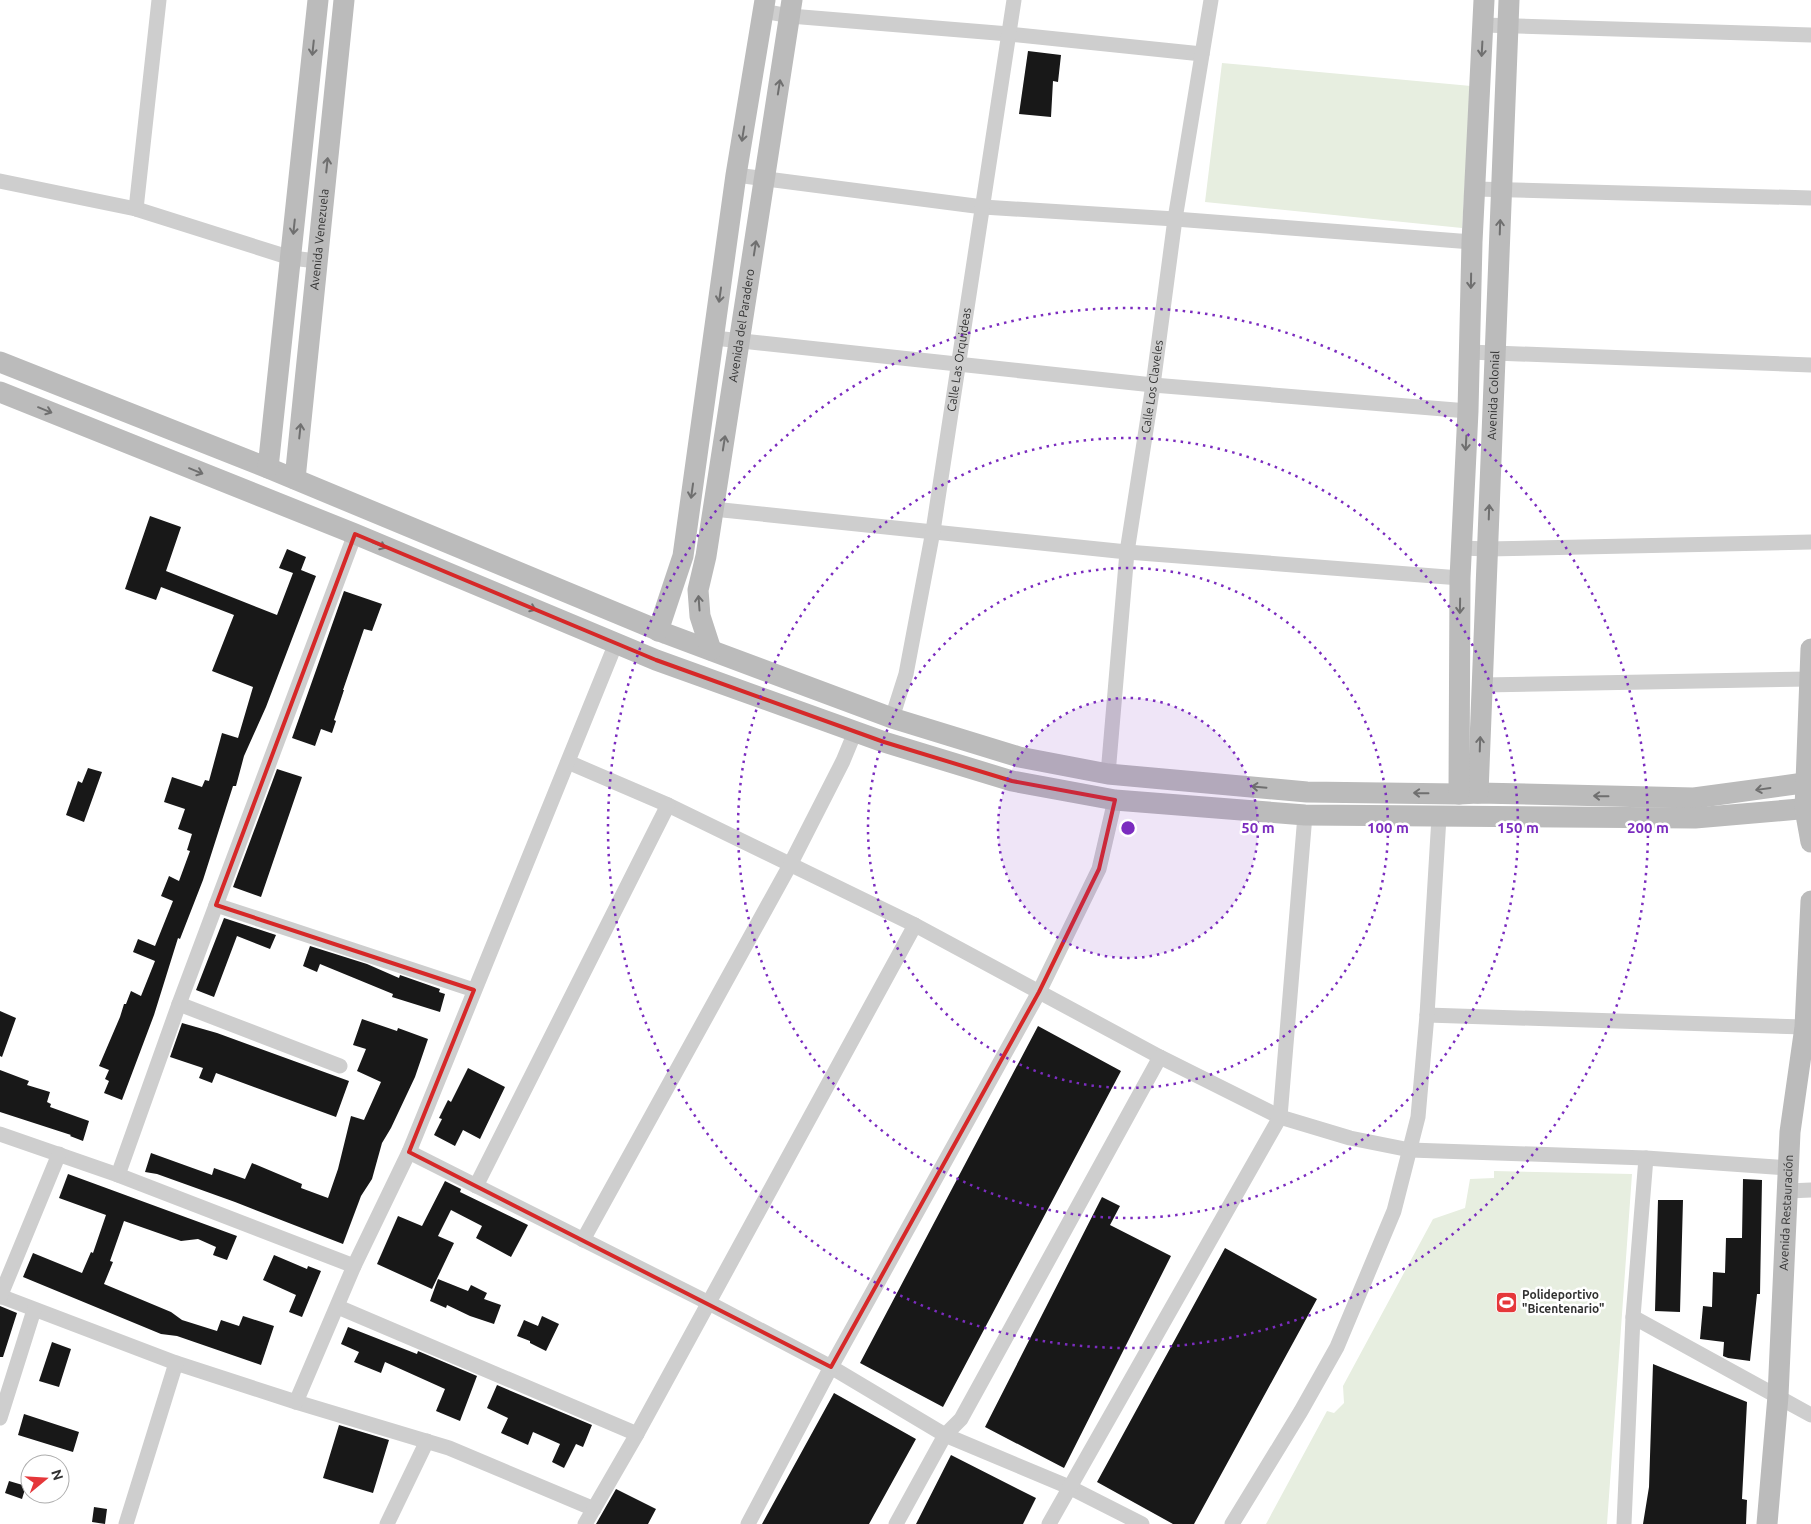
<svg xmlns="http://www.w3.org/2000/svg" width="1811" height="1524" font-family="Ubuntu,sans-serif">
	<style>
		.green { fill: #e7eee0 }
		.building { fill: #181818 }
		.lines { fill: none; stroke-linecap: round; stroke-linejoin: round }
		.street { stroke: #cecece; stroke-width: 15 }
		.secondary { stroke: #bbb; stroke-width: 21 }
		.oneway { stroke: #6f6f6f }
		.marked { fill: none; stroke: #d62828; stroke-width: 4; stroke-linejoin: round }
		.ring { fill: none; stroke: #7b2cbf; stroke-width: 2.5; stroke-dasharray: 2.5 5 }
		.labels { text-anchor: middle; stroke-width: 5; stroke-linejoin: round; paint-order: stroke }
		.street-label { font-size: 12px; fill: #313131; stroke: #fff }
		.poi-label { font-size: 12px; font-weight: bold; fill: #313131; stroke: #fff; text-anchor: start }
		.centre { fill: #7b2cbf; stroke: #fff; stroke-width: 2.5 }
		.ring-label { font-size: 15px; text-anchor: middle; font-weight: bold; fill: #7b2cbf; stroke: #fff; stroke-width: 5; stroke-linejoin: round; paint-order: stroke }
	</style>
	<rect width="100%" height="100%" fill="#fff"/>
	<path class="green" d="M1222,63L1471,86L1462,228L1205,202Z
		M1494,1171L1632,1174L1607,1524H1266L1327,1411L1334,1413L1344,1403L1343,1386L1433,1219L1465,1208L1470,1179L1494,1178Z"/>
	<path class="building" d="M1028,51L1061,55L1058,82L1053,81L1051,117L1019,114Z
		M150,516L181,527L166,571L277,615L293,573L279,568L287,549L306,557L301,570L316,576L266,707L244,756L236,786H233L203,880L180,939L178,938L154,1015L122,1100L104,1093L109,1081L105,1079L109,1070L99,1066L120,1017L124,1004H126L131,991L141,996L155,961L133,952L138,939L155,946L173,901L161,896L169,876L179,881L190,851L187,850L192,834L178,829L185,809L164,802L172,777L202,787L205,780L209,781L222,733L238,738L253,687L212,671L234,615L161,587L156,600L125,589Z
		M344,591L382,604L372,631L364,629L343,690H344L334,720L336,721L332,733L321,729L315,746L292,738Z
		M88,768L102,772L84,822L66,815L78,781L82,783Z
		M277,769L302,777L261,897L233,887Z
		M224,918L276,935L270,949L237,936L214,997L196,990Z
		M310,946L367,964L399,978L400,975L440,989L439,992L445,994L440,1012L392,997L393,994L320,964L317,972L303,966Z
		M0,1011L16,1018L2,1057L0,1056Z
		M362,1019L397,1031L398,1028L428,1039L415,1077L391,1128L382,1143L372,1179L361,1196L343,1244L235,1202L157,1174L145,1172L151,1153L212,1175L214,1168L245,1179L252,1163L302,1184L301,1188L328,1198L338,1169L351,1116L364,1120L381,1082L357,1071L366,1049L353,1045Z
		M182,1023L217,1033L349,1081L336,1117L216,1073L212,1083L199,1078L203,1068L170,1057Z
		M1038,1026L1121,1071L943,1407L860,1363Z
		M468,1068L505,1087L480,1139L463,1130L455,1146L434,1135L442,1119L439,1118L448,1100L451,1102Z
		M0,1070L29,1081L27,1085L50,1092L47,1102L51,1104L50,1107L89,1121L83,1141L70,1136L71,1135L0,1112Z
		M68,1174L237,1236L227,1260L213,1255L216,1247L198,1239L181,1241L124,1221L110,1261L113,1262L104,1284L171,1312L182,1320L217,1331L221,1320L239,1326L243,1316L274,1326L261,1365L177,1336L161,1334L23,1277L33,1253L82,1273L91,1252L93,1253L106,1215L59,1198Z
		M1743,1179L1762,1180L1760,1294H1757L1750,1361L1728,1358L1723,1356L1724,1342L1700,1339L1703,1306L1712,1307L1713,1272L1725,1273L1726,1238H1742Z
		M445,1181L461,1189L460,1192L528,1225L511,1257L476,1238L482,1226L451,1210L438,1236L454,1243L432,1289L377,1264L398,1216L422,1226Z
		M1102,1197L1120,1206L1110,1225L1171,1256L1064,1468L985,1427Z
		M1658,1200H1683L1680,1312L1655,1311Z
		M1225,1248L1317,1299L1194,1524H1173L1097,1482Z
		M274,1255L307,1269L308,1266L321,1271L302,1317L289,1312L296,1295L263,1280Z
		M438,1279L468,1291L471,1285L487,1293L484,1299L501,1305L494,1324L470,1316L447,1305L446,1308L430,1301Z
		M0,1306L17,1313L3,1357H0Z
		M542,1316L559,1324L546,1351L530,1343V1341L517,1336L524,1320L538,1326Z
		M348,1327L417,1354L418,1351L477,1376L460,1421L436,1411L445,1389L385,1362L381,1373L354,1362L359,1352L341,1344Z
		M52,1342L71,1349L59,1387L39,1381Z
		M1653,1364L1747,1402L1742,1499L1747,1500L1746,1524H1643L1649,1487Z
		M497,1385L592,1425L583,1447L576,1444L564,1468L552,1462L560,1444L533,1432L528,1445L501,1433L508,1418L487,1408Z
		M834,1393L916,1439L869,1524H762Z
		M24,1414L79,1432L73,1452L18,1435Z
		M339,1425L389,1440L373,1493L323,1478Z
		M951,1455L1036,1498L1023,1524H916Z
		M9,1481L26,1486L22,1499L5,1493Z
		M616,1489L656,1509L648,1524H596Z
		M94,1507L107,1509L105,1524L92,1522Z"/>
	<g class="lines">
		<g class="street">
			<path d="M763,11L790,16L1009,34L1202,54"/>
			<path d="M1483,25L1811,35"/>
			<path d="M736,175L983,207L1175,219L1472,242"/>
			<path d="M0,181L136,209L291,258L317,261"/>
			<path d="M1475,189L1811,198"/>
			<path d="M136,209L159,0"/>
			<path d="M714,338L1153,385L1468,411"/>
			<path d="M1469,352L1811,365"/>
			<path d="M713,509L1127,552L1460,578"/>
			<path d="M1462,548L1487,549L1811,542"/>
			<path d="M1482,685L1811,679"/>
			<path id="s1" d="M892,718L906,674L933,531L1014,0"/>
			<path d="M568,762L668,805L915,925L1160,1057L1280,1117L1350,1138L1410,1150L1646,1158L1789,1168"/>
			<path id="s2" d="M1108,774L1127,552L1153,385L1175,219L1211,0"/>
			<path d="M216,905L474,990"/>
			<path d="M179,1004L340,1066"/>
			<path d="M1427,1015L1805,1027"/>
			<path d="M0,1134L118,1175L354,1266"/>
			<path d="M409,1152L709,1303L831,1367L945,1435L1069,1487L1142,1524"/>
			<path d="M118,1175L179,1004L355,534"/>
			<path d="M476,1186L668,805"/>
			<path d="M1788,1191L1811,1190"/>
			<path d="M583,1240L790,865L843,761L855,732"/>
			<path d="M0,1296L176,1363L296,1402L449,1448L594,1509"/>
			<path d="M0,1297L59,1154"/>
			<path d="M338,1307L637,1434"/>
			<path d="M1633,1317L1811,1415"/>
			<path d="M296,1402L354,1266L409,1152L616,643"/>
			<path d="M0,1418L34,1310"/>
			<path d="M126,1524L176,1363"/>
			<path d="M387,1524L427,1441"/>
			<path d="M585,1524L637,1434L915,925"/>
			<path d="M748,1524L831,1367L1039,992L1099,869L1115,800"/>
			<path d="M896,1524L945,1435L961,1419L1160,1057"/>
			<path d="M1049,1524L1280,1117L1305,815"/>
			<path d="M1232,1524L1301,1411L1337,1347L1394,1211L1418,1117L1427,1015L1439,817"/>
			<path d="M1624,1524L1633,1317L1646,1158"/>
		</g>
		<g class="secondary">
			<path d="M0,362L268,468L667,634L892,718L1019,757L1108,774L1307,792L1459,794L1478,793L1694,798L1811,782"/>
			<path d="M0,392L355,534L656,660L884,742L1012,781L1115,800L1305,815L1695,818L1811,808"/>
			<path d="M268,468L318,0"/>
			<path id="s3" d="M295,479L344,0"/>
			<path d="M658,631L683,556L736,175L765,0"/>
			<path d="M1811,649L1805,809L1811,842"/>
			<path id="s4" d="M711,650L700,616L698,590L706,556L792,0"/>
			<path id="s5" d="M1478,793L1509,0"/>
			<path d="M1459,794L1460,578L1468,411L1472,242L1484,0"/>
			<path id="s6" d="M1767,1524L1778,1396L1790,1132L1805,1027L1811,901"/>
		</g>
	</g>
	<defs><path id="oneway-shaft" d="M-6 0H5M1.5-3L5.5 0L1.5 3" fill="none" stroke-width="1.6" stroke-linecap="round" stroke-linejoin="round" transform="scale(1.25)"/></defs>
	<g class="oneway">
		<use href="#oneway-shaft" transform="translate(313 48) rotate(96)"/>
		<use href="#oneway-shaft" transform="translate(1482 49) rotate(93)"/>
		<use href="#oneway-shaft" transform="translate(779 87) rotate(-81)"/>
		<use href="#oneway-shaft" transform="translate(743 134) rotate(99)"/>
		<use href="#oneway-shaft" transform="translate(327 165) rotate(-84)"/>
		<use href="#oneway-shaft" transform="translate(294 227) rotate(96)"/>
		<use href="#oneway-shaft" transform="translate(1500 227) rotate(-88)"/>
		<use href="#oneway-shaft" transform="translate(755 248) rotate(-81)"/>
		<use href="#oneway-shaft" transform="translate(1471 281) rotate(91)"/>
		<use href="#oneway-shaft" transform="translate(720 295) rotate(98)"/>
		<use href="#oneway-shaft" transform="translate(45 410) rotate(22)"/>
		<use href="#oneway-shaft" transform="translate(300 431) rotate(-84)"/>
		<use href="#oneway-shaft" transform="translate(724 443) rotate(-81)"/>
		<use href="#oneway-shaft" transform="translate(1466 443) rotate(93)"/>
		<use href="#oneway-shaft" transform="translate(196 471) rotate(22)"/>
		<use href="#oneway-shaft" transform="translate(692 491) rotate(98)"/>
		<use href="#oneway-shaft" transform="translate(1489 512) rotate(-88)"/>
		<use href="#oneway-shaft" transform="translate(379 545) rotate(23)"/>
		<use href="#oneway-shaft" transform="translate(699 603) rotate(-94)"/>
		<use href="#oneway-shaft" transform="translate(1460 606) rotate(91)"/>
		<use href="#oneway-shaft" transform="translate(529 607) rotate(23)"/>
		<use href="#oneway-shaft" transform="translate(1480 744) rotate(-88)"/>
		<use href="#oneway-shaft" transform="translate(1259 787) rotate(-175)"/>
		<use href="#oneway-shaft" transform="translate(1763 789) rotate(172)"/>
		<use href="#oneway-shaft" transform="translate(1421 793) rotate(-179)"/>
		<use href="#oneway-shaft" transform="translate(1601 796) rotate(-179)"/>
	</g>
	<path class="marked" d="M355,534L656,660L884,742L1012,781L1115,800L1099,869L1039,992L831,1367L409,1152L474,990L216,905Z"/>
	<circle cx="1128" cy="828" r="130" fill="#7b2cbf" fill-opacity=".12"/>
	<g class="ring">
		<circle cx="1128" cy="828" r="130"/>
		<circle cx="1128" cy="828" r="260"/>
		<circle cx="1128" cy="828" r="390"/>
		<circle cx="1128" cy="828" r="520"/>
	</g>
	<defs>
		<symbol id="stadium-square" viewBox="-11 -11 22 22"><rect x="-9" y="-9" width="18" height="18" rx="4" fill="#e5373a" stroke="#fff"/><path d="M0-5a6.5 5 0 1 0 0 10a6.5 5 0 1 0 0-10ZM-3.5-1.8h7v3.6h-7Z" fill="#fff"/></symbol>
	</defs>
	<g fill-rule="evenodd">
		<use href="#stadium-square" x="1494" y="1290" width="25" height="25"/>
	</g>
	<g class="labels">
		<g class="street-label">
			<text dy="4" stroke="none"><textPath href="#s3" startOffset="241">Avenida Venezuela</textPath></text>
			<text dy="4" stroke="none"><textPath href="#s4" startOffset="330">Avenida del Paradero</textPath></text>
			<text dy="4" stroke="none"><textPath href="#s1" startOffset="365">Calle Las Orquideas</textPath></text>
			<text dy="4" stroke="none"><textPath href="#s2" startOffset="390">Calle Los Claveles</textPath></text>
			<text dy="4" stroke="none"><textPath href="#s5" startOffset="398">Avenida Colonial</textPath></text>
			<text dy="4" stroke="none"><textPath href="#s6" startOffset="312">Avenida Restauración</textPath></text>
		</g>
		<g class="poi-label">
			<text x="1522" y="1299">Polideportivo<tspan x="1522" dy="14">"Bicentenario"</tspan></text>
		</g>
	</g>
	<circle cx="1128" cy="828" r="8" class="centre"/>
	<g class="ring-label">
		<text x="1258" y="833">50 m</text>
		<text x="1388" y="833">100 m</text>
		<text x="1518" y="833">150 m</text>
		<text x="1648" y="833">200 m</text>
	</g>
	<g transform="translate(45 1479) rotate(72)"><circle r="24" fill="#ffffff" stroke="#adadad"/>
	<path d="M0-4L9 19L0 12L-9 19Z" fill="#e5373a"/>
	<text y="-8" font-size="14" font-weight="bold" text-anchor="middle" fill="#313131">N</text>
	</g>
</svg>
